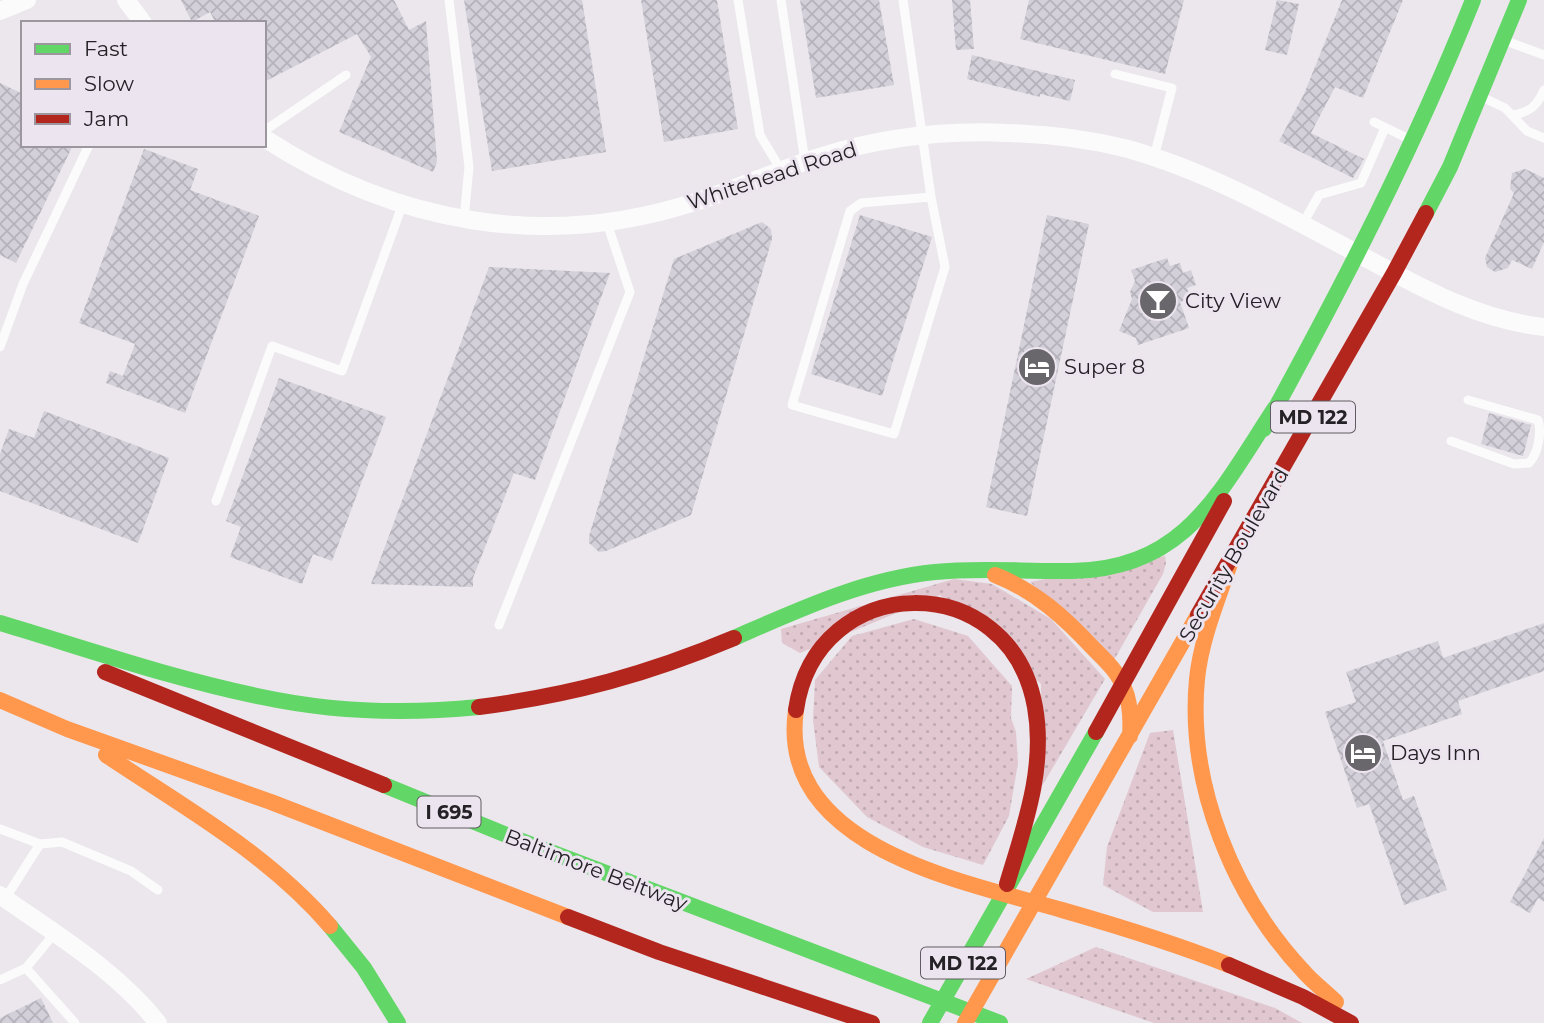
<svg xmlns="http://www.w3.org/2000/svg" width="1544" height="1023" font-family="Montserrat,sans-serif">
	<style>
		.grass { fill: url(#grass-dots) }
		.building { fill: url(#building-cross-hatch) }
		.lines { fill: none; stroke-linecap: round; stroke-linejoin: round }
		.lane { stroke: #fcfbfc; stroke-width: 9 }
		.street { stroke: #fcfbfc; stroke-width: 18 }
		.fast { stroke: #63d668; stroke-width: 16 }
		.slow { stroke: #ff974d; stroke-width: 16 }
		.jam { stroke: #b3261e; stroke-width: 16 }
		.labels { text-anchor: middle; stroke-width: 6; stroke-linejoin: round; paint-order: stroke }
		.shield { fill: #ece4ef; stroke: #615c63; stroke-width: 2 }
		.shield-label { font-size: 19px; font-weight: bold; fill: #252227 }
		.street-label { font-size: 21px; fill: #252227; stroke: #ece4ef }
		.poi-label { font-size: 21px; fill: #252227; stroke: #ece4ef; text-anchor: start }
	</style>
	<defs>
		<pattern id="grass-dots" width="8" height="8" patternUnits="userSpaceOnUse" patternTransform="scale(1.75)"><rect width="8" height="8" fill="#e1c7d0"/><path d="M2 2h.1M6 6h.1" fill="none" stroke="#c1abb3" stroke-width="1.8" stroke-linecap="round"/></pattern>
		<pattern id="building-cross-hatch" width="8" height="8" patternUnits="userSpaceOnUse" patternTransform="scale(1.75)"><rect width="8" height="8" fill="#d4d0da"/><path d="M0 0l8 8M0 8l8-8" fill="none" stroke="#b6b2bb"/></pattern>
	</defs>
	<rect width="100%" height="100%" fill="#ebe7ec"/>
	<path class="grass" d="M1165,556L1166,563L1163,574L1114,660L1030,582Z
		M954,579L992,584L1051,619L1105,679L1042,786L1041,684L940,595L800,653L782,643L781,629Z
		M914,619L968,636L1012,686L1011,718L1016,732L1018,763L1009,816L983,865L923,847L867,817L819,767L813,720L815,680L852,636Z
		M1173,730L1203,912H1153L1103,885L1107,847L1150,733Z
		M1096,947L1275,1008L1302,1023H1154L1026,979Z"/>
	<path class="building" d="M181,0H394L409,30L426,21L437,162L433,172L339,132L371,57L357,34L264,82V23H216L210,12L192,22Z
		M464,0H582L606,152L492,171Z
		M641,0H717L738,129L664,142Z
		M800,0H879L894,85L816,98Z
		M952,0H970L974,49L956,50Z
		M1029,0H1184L1165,74L1020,39Z
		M1277,0L1299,4L1287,55L1265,50Z
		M1342,0H1403L1363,98L1335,87L1311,133L1364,159L1353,178L1279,141L1304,94Z
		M972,55L1075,80L1070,101L1040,94V97L967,79Z
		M0,83L23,94V145H73L16,263L0,255Z
		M144,149L198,169L190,190L259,216L185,413L106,383L110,371L123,376L135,344L79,323Z
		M1525,169L1544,178V242L1532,269L1512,260L1508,268L1495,272L1487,267L1485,258L1514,193L1510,189L1512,173Z
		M860,215L932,237L882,396L811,374Z
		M1047,215L1089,224L1027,516L986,507Z
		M762,222L771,229L772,239L691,515L606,551L599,552L589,543V536L674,259Z
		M1167,258L1170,266L1180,263L1183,273L1191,270L1196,285L1187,288L1191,298L1180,302L1189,328L1138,345L1136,338L1119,331L1132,299L1130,292L1135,281L1131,270Z
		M489,267L610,273L535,480L514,473L473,578V587L371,584Z
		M279,378L386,417L332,561L313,554L302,584L230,557L241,527L226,521Z
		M44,411L169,458L138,543L0,491V454L9,429L34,438Z
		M1489,413L1531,425L1523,456L1481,444Z
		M1544,623V671L1458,701L1462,714L1383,741L1403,800L1414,796L1447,890L1404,905L1369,804L1357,808L1325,712L1356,702L1346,672L1438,641L1443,658Z
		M1544,838V902L1538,898L1530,913L1510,902Z
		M41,998L53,1023H0V1018Z"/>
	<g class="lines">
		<path class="lane" d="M449,0L469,167L464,219
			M738,0L760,135L781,170
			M781,0L805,162
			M903,0L931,197L945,267L894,434L792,405L850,211L861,203L931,197
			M1506,41L1544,55
			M1115,74L1172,88L1154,157
			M1482,97L1505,108L1527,131L1544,138
			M1513,115C1530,112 1537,106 1544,90
			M1374,122L1409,139
			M264,131L346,75
			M1302,225L1319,195L1361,183L1385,128
			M0,347L23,284L89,145
			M1451,441L1514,464L1529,463C1538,454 1542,432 1538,420L1468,400
			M216,501L272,346L342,371L402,206
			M499,625L630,292L607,223
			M0,829L40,844
			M5,899L40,844L62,842L131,871L158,890
			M26,968L75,1023
			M0,980L26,968L54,934"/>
		<path class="street" d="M126,0L143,23
			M0,11L27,0
			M264,138C396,224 547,251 698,201C739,188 778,170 819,157C879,138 944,130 1007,133C1047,134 1089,139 1128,149C1210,172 1287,216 1362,256C1420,287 1478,320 1544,327
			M0,895C55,934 115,969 158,1023"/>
		<path class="fast" d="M1426,213L1450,167L1519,0
			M1264,429C1341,289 1414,148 1473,0
			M0,623C87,649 173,679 262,697C332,712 408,714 479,707
			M734,638C798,610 864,579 935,572C980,567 1026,572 1072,571C1186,569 1220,491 1275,408
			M384,785L514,838L1000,1023
			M330,926L364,968L398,1023
			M930,1023L1096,732"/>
		<path class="slow" d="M1231,561C1218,599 1201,639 1197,679C1187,784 1233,897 1305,973C1314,983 1326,992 1336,1002
			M995,575C1036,591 1065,618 1094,649C1106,661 1118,672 1124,688C1131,703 1131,720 1130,736
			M0,700L67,729L271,802L568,917
			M796,710C776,848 966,882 1062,910C1118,926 1174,943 1229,965
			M106,755C185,808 267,853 330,926
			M965,1023L1198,615"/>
		<path class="jam" d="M1198,615L1394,273L1426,213
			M105,672L384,785
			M479,707C572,695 648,674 734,638
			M796,710C816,570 1010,566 1035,707C1046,768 1024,827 1007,884
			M1096,732L1224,501
			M568,917L659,952L872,1023
			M1229,965L1303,997L1351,1023"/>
	</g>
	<defs>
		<symbol id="bar-disc" viewBox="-11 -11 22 22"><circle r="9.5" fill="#6a676c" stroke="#ece4ef"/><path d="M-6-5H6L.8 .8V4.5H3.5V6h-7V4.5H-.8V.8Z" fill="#fff"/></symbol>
		<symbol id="hotel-disc" viewBox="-11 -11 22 22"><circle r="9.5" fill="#6a676c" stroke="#ece4ef"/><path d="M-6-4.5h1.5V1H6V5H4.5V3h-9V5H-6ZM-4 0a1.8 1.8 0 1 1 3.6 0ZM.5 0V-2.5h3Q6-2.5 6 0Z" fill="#fff"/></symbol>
	</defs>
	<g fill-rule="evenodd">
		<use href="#bar-disc" x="1136" y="279" width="44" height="44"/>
		<use href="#hotel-disc" x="1015" y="345" width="44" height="44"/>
		<use href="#hotel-disc" x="1341" y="731" width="44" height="44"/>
	</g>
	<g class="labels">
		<g class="shield">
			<rect x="1271" y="401.5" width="84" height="31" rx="5"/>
			<rect x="417.5" y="796.5" width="63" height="31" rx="5"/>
			<rect x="921" y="947.5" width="84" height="31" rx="5"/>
		</g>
		<g class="shield-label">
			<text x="1313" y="424">MD 122</text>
			<text x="449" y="819">I 695</text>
			<text x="963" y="970">MD 122</text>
		</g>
		<g class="street-label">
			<text transform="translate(772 176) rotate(-18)" y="7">Whitehead Road</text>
			<text transform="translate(1234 555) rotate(-60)" y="7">Security Boulevard</text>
			<text transform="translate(596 870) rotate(21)" y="7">Baltimore Beltway</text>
		</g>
		<g class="poi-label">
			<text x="1185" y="308">City View</text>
			<text x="1064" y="374">Super 8</text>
			<text x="1390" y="760">Days Inn</text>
		</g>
	</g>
	<rect x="21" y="21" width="245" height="126" fill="#ece4ef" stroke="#9c969f" stroke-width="2"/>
	<rect x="35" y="44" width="35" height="10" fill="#63d668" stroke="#9c969f" stroke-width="2"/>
	<text x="84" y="56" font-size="21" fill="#252227">Fast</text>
	<rect x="35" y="79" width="35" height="10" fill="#ff974d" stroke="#9c969f" stroke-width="2"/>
	<text x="84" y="91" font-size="21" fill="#252227">Slow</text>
	<rect x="35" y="114" width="35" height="10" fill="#b3261e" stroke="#9c969f" stroke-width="2"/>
	<text x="84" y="126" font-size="21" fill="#252227">Jam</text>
</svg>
